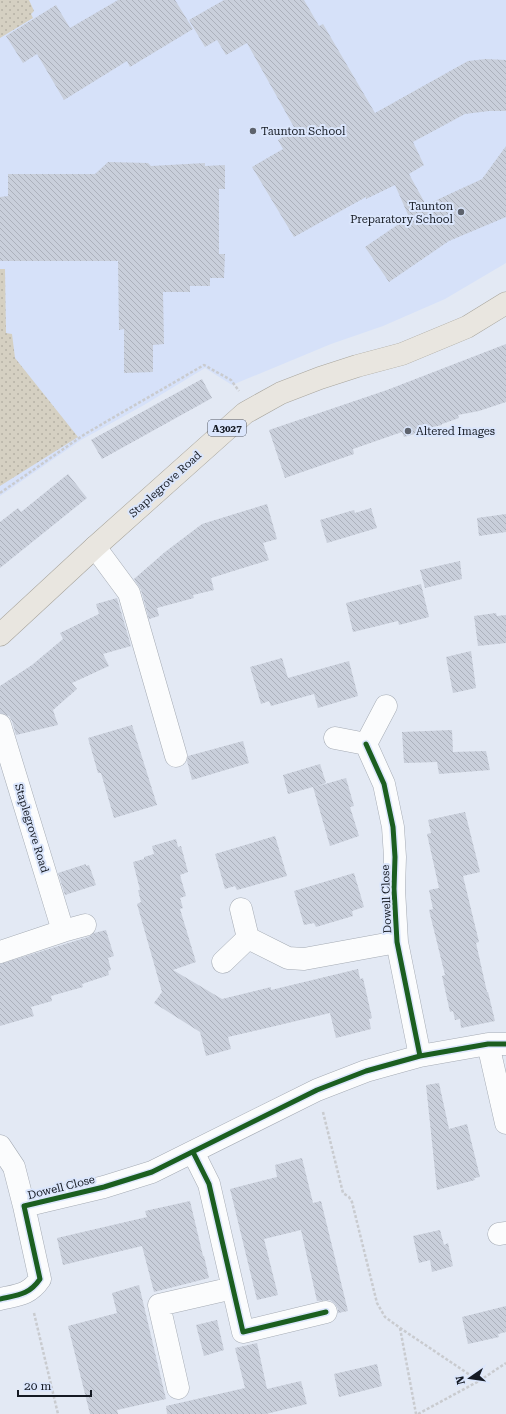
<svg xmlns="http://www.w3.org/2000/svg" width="506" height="1414" font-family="'Roboto Serif',serif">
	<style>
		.built { fill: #d6e1f9 }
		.park { fill: url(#park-dots) }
		.building { fill: url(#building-back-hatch) }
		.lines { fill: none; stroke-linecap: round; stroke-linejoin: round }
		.minor-casing { stroke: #a5abb4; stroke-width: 23 }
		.major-casing { stroke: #a8a59c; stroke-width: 23 }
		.path { stroke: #c9cbcf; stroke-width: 2.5; stroke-dasharray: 3 2; stroke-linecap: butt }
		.minor { stroke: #fbfcfd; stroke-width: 22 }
		.major { stroke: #e9e6e0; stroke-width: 22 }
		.cycleway-casing { stroke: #dbe6fc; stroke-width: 8 }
		.cycleway { stroke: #1b5e20; stroke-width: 5 }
		.poi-dot { fill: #5d626c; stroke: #dbe6fc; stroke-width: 1.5 }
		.labels { text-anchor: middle; stroke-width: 4; stroke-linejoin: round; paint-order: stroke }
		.shield { fill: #dbe6fc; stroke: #505764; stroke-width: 1 }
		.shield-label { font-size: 10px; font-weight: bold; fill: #151a23 }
		.poi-label { font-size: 11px; fill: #151a23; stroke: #dbe6fc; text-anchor: start }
		.street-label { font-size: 11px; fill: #151a23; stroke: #dbe6fc }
	</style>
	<defs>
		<pattern id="park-dots" width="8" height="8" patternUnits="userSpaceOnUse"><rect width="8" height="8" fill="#d5d0c2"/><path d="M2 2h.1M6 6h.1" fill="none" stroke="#b6b2a6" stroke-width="1.8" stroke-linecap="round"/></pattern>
		<pattern id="building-back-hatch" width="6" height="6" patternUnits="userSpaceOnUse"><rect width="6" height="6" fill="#c9cfdb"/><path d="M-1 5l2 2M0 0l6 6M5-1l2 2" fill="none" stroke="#acb1bc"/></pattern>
	</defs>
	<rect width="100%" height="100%" fill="#e3e9f4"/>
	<path class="built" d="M0,0H506V263L445,299L383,326L331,344L232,385L205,368L144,405L81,440L0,496Z"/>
	<path class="park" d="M0,0H29L34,11L31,14L33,18L0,38Z
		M0,269H5L6,333L12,334L15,358L78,437L0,486Z"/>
	<path class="building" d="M118,0H175L193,29L130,67L127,61L64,100L37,54L23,63L6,36L56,5L70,28Z
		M224,0H304L319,26L323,24L375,113L468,61L486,59L506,60V111H489L465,114L413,142L424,165L409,174L426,205L482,179L506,146V217L449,241L389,282L365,247L409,217L395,185L366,199V197L294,237L252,167L283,149L278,140L295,129L247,43L226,55L217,40L205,47L189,20Z
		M108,162L148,163L151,166L205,163V166L225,165V189H219V254H225L224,278H210V286H190V292H163L164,344L153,345V372L124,373V329L119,330L118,261H0V197L8,196V174H95Z
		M506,344V402L479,411L458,415L459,418L442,424V425L428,428L429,430L404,437L402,432L353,449L354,454L285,478L269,430L387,390Z
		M202,379L212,398L102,459L91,440Z
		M68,474L87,498L0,568V522L18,508L21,512Z
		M267,504L277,539L263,543L269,560L211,578L214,590L193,595L194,598L157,608L159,616L149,619L141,590L134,579L165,552L202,524Z
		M371,508L377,528L327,543L320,520L354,510L355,513Z
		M506,514V532L479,536L477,518Z
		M460,561L462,579L425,588L420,570Z
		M421,584L429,617L399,625L398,621L353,632L346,603Z
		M117,598L131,646L103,654L109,666L72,683L77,689L53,710L58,725L16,735L12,721L9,716L0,713V686L32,665L63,639L60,633L99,614L96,604Z
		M496,613L497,616L506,615V643L478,646L474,616Z
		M471,651L476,688L453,693L446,657Z
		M282,658L288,678L349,661L358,696L318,708L314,694L271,706L269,701L261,704L250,667Z
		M132,725L157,805L114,818L101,773H98L88,738Z
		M452,730L453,752L486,751L490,770L439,774L437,762L404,763L402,732Z
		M243,741L249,763L192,780L187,761L188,756Z
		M320,764L326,783L315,787L346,778L354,806L350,807L359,836L330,846L313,787L288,794L283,775Z
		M465,812L480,872L463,876L479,942L476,943L487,992H488L495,1021L461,1028L460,1019L455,1020L453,1011L450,1012L442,976L445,975L429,910L433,909L429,890L439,888L427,834L431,833L428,820Z
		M275,836L287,876L237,890L235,886L225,889L215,854Z
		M176,839L178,847L181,846L188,872L180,875L186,896L180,898L183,908L180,909L196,962L173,970L222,999L271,987V990L358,969L360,979L363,978L372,1018L369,1019L371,1029L336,1038L330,1013L228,1037L231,1049L206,1056L200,1032L154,1003L162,992L137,904L141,902L138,890H140L133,862L144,859V857L154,854L152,846Z
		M86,864V866L89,865L96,885L65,895L58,873Z
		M354,873L364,907L352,911L353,916L316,927L314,923L304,925L294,891Z
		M106,930L114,956L108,958L111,970L108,971L109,975L82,984L83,987L51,996L52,1001L31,1007L34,1016L0,1026V964L88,937L94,933Z
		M439,1083L449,1129L467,1124L480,1177L474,1178L475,1180L437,1190L426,1085Z
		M302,1158L313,1203L321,1201L348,1311L338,1313V1309L335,1304L330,1300L317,1301L301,1230L264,1239L278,1295L257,1300L230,1189L277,1177L275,1165Z
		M190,1201L203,1256H204L209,1278L154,1292L142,1246L63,1265L57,1238L147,1217L145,1211Z
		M440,1230L444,1245L448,1243L453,1266L432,1272L430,1260L419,1263L413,1236Z
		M139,1285L166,1399L117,1410L118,1414H90L68,1326L117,1313L112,1293Z
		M506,1306V1332L498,1334L499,1337L468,1344L462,1317Z
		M217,1320L224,1350L204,1356L196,1325Z
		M257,1343L267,1389L301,1381L307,1404L266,1414H167L166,1406L245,1388L235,1348Z
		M377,1364L382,1386L339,1397L334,1374Z"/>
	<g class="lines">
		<defs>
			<path id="minor" d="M95,547L129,593L176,756
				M0,725L63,931
				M335,738L366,744
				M366,744L384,784L393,827L395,857L394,889L397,942L420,1056
				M366,744L386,706
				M241,909L248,938L288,958L304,959L397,942
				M0,952L63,931L85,925
				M223,962L248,938
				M488,1044L506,1123
				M0,1146L14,1167L24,1206
				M193,1152L209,1184L243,1332L326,1312
				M499,1234L506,1233
				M0,1299C18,1295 29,1295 40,1279L24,1206L104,1187L152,1172L317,1090L366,1071L420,1056L488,1044H506
				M178,1388L159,1305L233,1288"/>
			<path id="major" d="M0,635L95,547L245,413L281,393L320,378L357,366L402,354L467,327L506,303"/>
		</defs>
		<use href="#minor" class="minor-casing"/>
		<use href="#major" class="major-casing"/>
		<path class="path" d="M0,493L85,434L204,365L231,380L239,391
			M323,1112L343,1193L349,1197L352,1202L377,1303L385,1317L403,1330L479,1381
			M34,1313L58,1414
			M400,1328L416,1414
			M418,1414L479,1381L506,1363"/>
		<use href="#minor" class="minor"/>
		<use href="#major" class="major"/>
		<defs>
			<path id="cycleway" d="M366,744L384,784L393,827L395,857L394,889L397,942L420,1056
				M193,1152L209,1184L243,1332L326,1312
				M0,1299C18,1295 29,1295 40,1279L24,1206L104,1187L152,1172L317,1090L366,1071L420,1056L488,1044H506"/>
		</defs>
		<use href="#cycleway" class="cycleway-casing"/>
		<use href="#cycleway" class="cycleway"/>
	</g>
	<g class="poi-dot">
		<circle cx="253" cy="131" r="4"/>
		<circle cx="461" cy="212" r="4"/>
		<circle cx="408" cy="431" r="4"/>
	</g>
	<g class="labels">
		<rect class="shield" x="208" y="420" width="38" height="16" rx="3"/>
		<g class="shield-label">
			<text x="227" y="432">A3027</text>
		</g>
		<g class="poi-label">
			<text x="261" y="135">Taunton School</text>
			<text x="453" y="210" text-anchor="end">Taunton<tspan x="453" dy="13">Preparatory School</tspan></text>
			<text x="416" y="435">Altered Images</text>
		</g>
		<g class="street-label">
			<text transform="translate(165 484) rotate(-42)" y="4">Staplegrove Road</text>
			<text transform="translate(32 828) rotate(73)" y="4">Staplegrove Road</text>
			<text transform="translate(386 899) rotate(-92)" y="4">Dowell Close</text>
			<text transform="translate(61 1187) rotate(-14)" y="4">Dowell Close</text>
		</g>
	</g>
	<g transform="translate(470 1378) rotate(257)" stroke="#dbe6fc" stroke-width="3" paint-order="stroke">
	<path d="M0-3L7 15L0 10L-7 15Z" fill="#151a23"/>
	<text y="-6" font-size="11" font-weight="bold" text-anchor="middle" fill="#151a23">N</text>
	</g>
	<path d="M18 1390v6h73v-6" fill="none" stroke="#151a23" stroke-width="2"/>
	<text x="24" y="1390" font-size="12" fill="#151a23" stroke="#dbe6fc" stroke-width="3" paint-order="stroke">20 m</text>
</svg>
